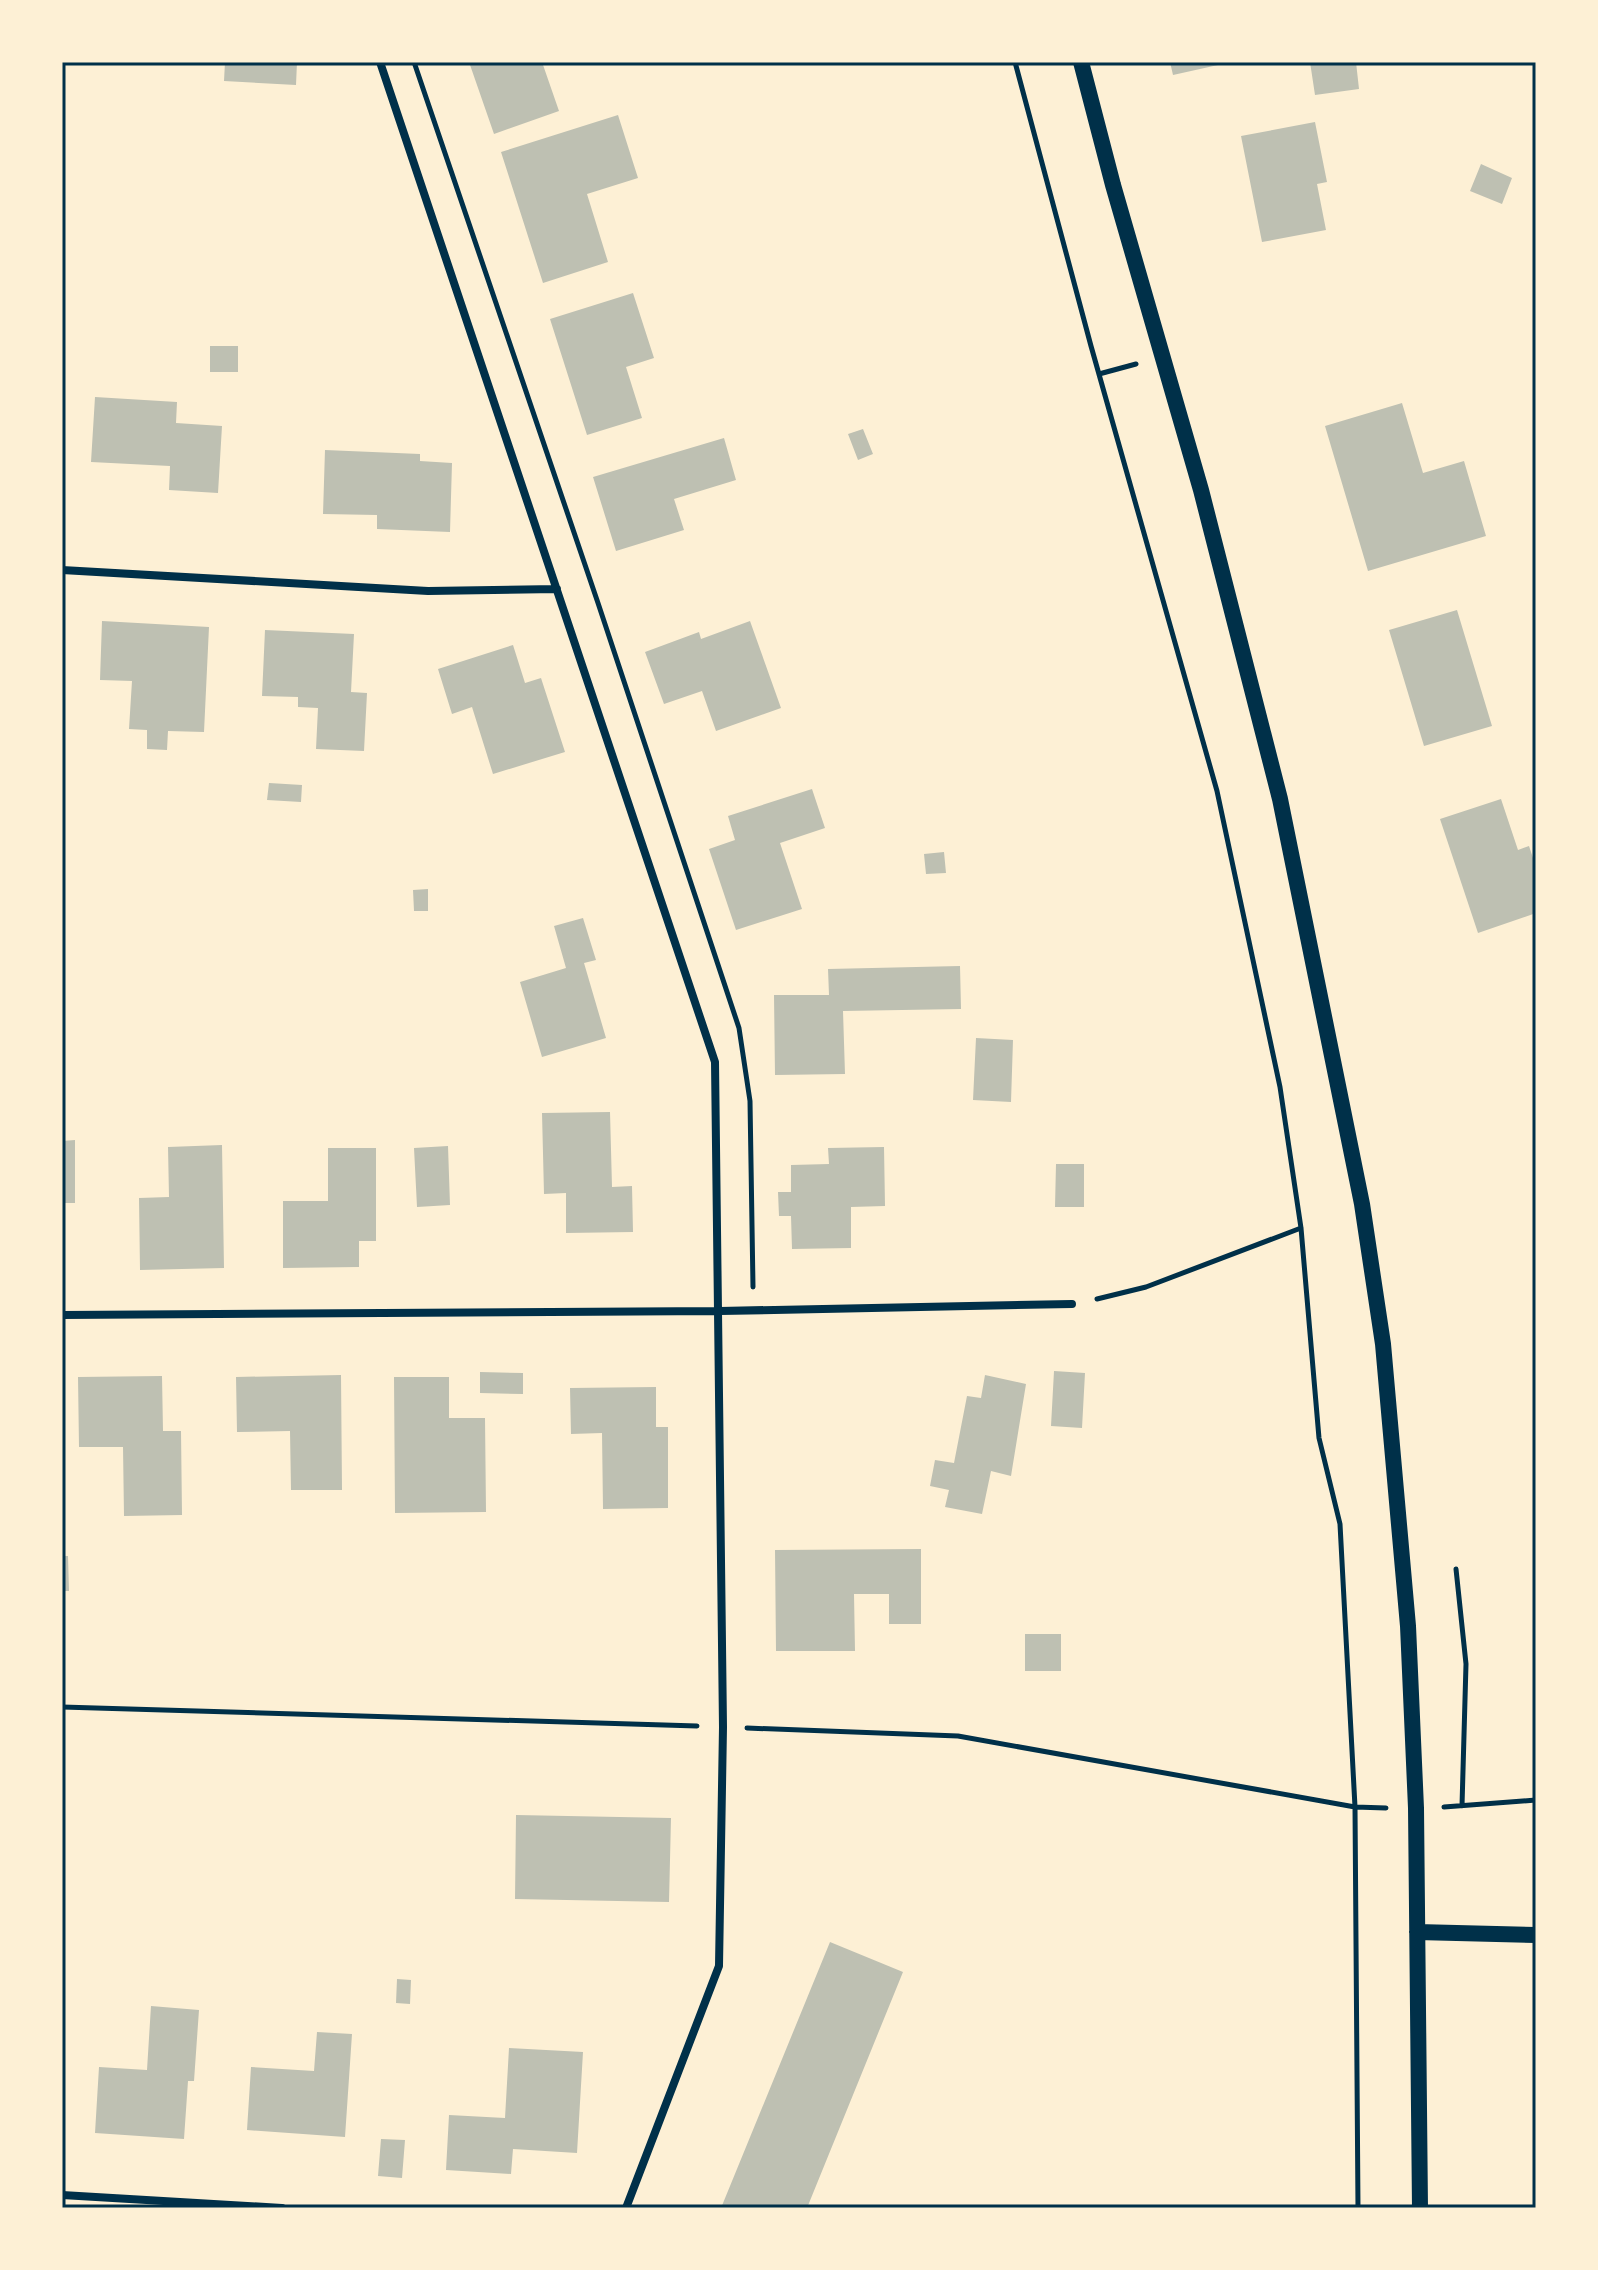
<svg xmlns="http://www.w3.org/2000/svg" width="1598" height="2270" font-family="Cabin,sans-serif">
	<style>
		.building { fill: #bec0b2 }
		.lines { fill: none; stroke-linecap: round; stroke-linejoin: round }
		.path { stroke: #003049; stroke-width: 5 }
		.minor { stroke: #003049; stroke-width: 8 }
		.secondary { stroke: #003049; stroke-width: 16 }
		.neatline { fill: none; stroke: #003049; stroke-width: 3 }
	</style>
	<rect width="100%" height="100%" fill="#fdf0d5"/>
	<path class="building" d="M225,62H297L296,85L224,81Z
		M469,62H542L559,111L494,134Z
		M1170,62H1217L1218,65L1173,75Z
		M1310,62H1356L1359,89L1315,95Z
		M618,115L638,178L587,194L608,262L543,283L501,152Z
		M1315,122L1327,182L1317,184L1326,230L1262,242L1241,136Z
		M1481,164L1512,178L1502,204L1470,191Z
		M633,293L654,358L626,367L642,418L587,435L550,319Z
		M210,346H238V372H210Z
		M95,397L177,402L176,423L222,426L218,493L169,490L170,466L91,462Z
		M1402,403L1423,473L1464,461L1486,536L1368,571L1325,426Z
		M863,429L873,454L858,460L848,434Z
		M724,438L736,480L674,499L684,530L616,551L593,477Z
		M325,450L420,454V461L452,463L450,532L377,529V515L323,514Z
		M1457,610L1492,726L1424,746L1389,630Z
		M102,621L209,627L204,732L168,731L167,750L147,749V730L129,729L132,681L100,680Z
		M750,621L781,708L716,731L702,691L664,704L645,652L699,632L701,639Z
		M265,630L354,634L351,692L367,693L364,751L316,749L318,708L298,707V697L262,696Z
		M513,645L525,683L541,678L565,752L493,774L472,707L452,714L438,669Z
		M269,783L302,785L301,802L267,800Z
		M812,789L825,828L780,843L802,909L736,930L709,849L735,840L728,816Z
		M1501,799L1518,850L1529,846L1536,867V913L1478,933L1440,819Z
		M944,852L946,873L926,874L924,854Z
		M428,889V911H414L413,890Z
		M583,918L596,960L584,963L606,1038L542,1057L520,982L566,968L554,926Z
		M960,966L961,1009L843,1011L845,1074L775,1075L774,995H829L828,969Z
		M976,1038L1013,1040L1011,1102L973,1100Z
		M610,1112L612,1187L632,1186L633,1232L566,1233V1193L544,1194L542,1113Z
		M75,1140V1203H62V1141Z
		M222,1145L224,1268L140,1270L139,1198L169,1197L168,1147Z
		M448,1146L450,1205L417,1207L414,1148Z
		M884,1147L885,1206L851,1207V1248L792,1249L791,1216H779L778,1192H791V1165L829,1164L828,1148Z
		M328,1148H376V1241H359V1267L283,1268V1201H328Z
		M1056,1164H1084V1207H1055Z
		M1054,1371L1085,1373L1082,1428L1051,1426Z
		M480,1372L523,1373V1394L480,1393Z
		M341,1375L342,1490H291L290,1431L237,1432L236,1377Z
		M985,1375L1026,1384L1011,1476L991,1471L982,1514L945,1507L949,1490L930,1486L935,1460L954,1463L967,1396L981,1398Z
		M162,1376L163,1431H181L182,1515L124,1516L123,1447H79L78,1377Z
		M394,1377H449V1418H485L486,1512L395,1513Z
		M656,1387V1427H668V1508L603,1509L602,1433L571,1434L570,1388Z
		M921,1549V1624H889V1594H854L855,1651H776L775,1550Z
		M62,1556H68L69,1591H62Z
		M1025,1634H1061V1671H1025Z
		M516,1815L671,1818L669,1902L515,1899Z
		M830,1942L903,1972L807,2208H721Z
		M397,1979L411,1980L410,2004L396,2003Z
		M151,2006L199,2010L194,2081H188L184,2139L95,2133L99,2067L147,2070Z
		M317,2032L352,2034L345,2137L247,2130L251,2067L314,2071Z
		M509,2048L583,2052L577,2153L513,2149L511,2174L446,2170L449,2115L505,2118Z
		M381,2139L405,2140L402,2178L378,2176Z"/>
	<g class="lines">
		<path class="path" d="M414,62L598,603L739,1028L750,1101L753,1287
			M1015,62L1091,346L1217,791L1280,1087L1301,1228L1319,1438L1340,1524L1355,1807L1358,2208
			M1099,374L1136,364
			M1097,1299L1146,1287L1301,1228
			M1456,1569L1466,1664L1462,1806
			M62,1707L697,1726
			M747,1728L958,1736L1355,1807L1386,1808
			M1444,1807L1536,1800"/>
		<path class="minor" d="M380,62L715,1062L723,1727L719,1966L626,2208
			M62,570L428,591L557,589
			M62,1315L720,1311L1072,1304
			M62,2195L282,2208"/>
		<path class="secondary" d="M1081,62L1113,185L1201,490L1280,799L1362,1204L1383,1344L1408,1626L1416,1808L1420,2208
			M1417,1932L1536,1935"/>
	</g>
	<rect width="1598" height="2270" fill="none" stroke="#fdf0d5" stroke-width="128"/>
	<rect x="64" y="64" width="1470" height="2142" class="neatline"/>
</svg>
